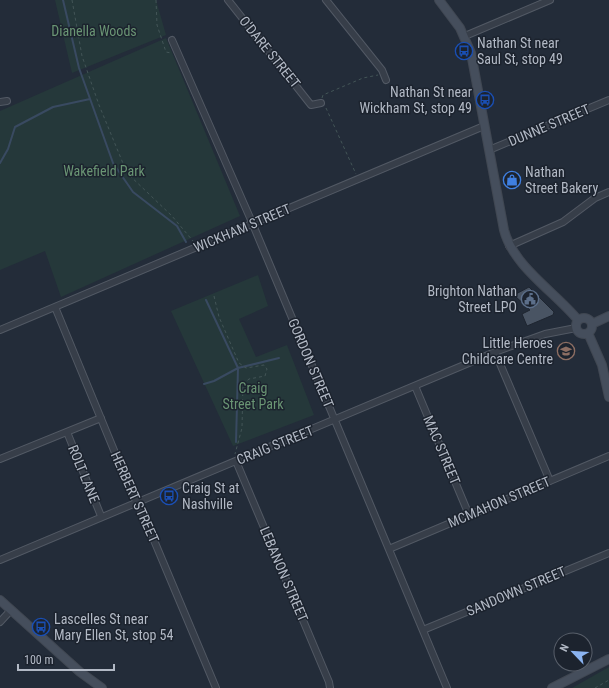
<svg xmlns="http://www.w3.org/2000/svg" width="609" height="688" font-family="'Roboto Condensed',sans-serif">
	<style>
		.green { fill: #25383a }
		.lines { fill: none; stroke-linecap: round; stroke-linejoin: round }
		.stream { stroke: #394a61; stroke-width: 2 }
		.building { fill: #495463; stroke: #1e2530 }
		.street-casing { stroke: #525964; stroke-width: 8 }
		.secondary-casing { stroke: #404752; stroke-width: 10 }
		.path { stroke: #435557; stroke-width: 1; stroke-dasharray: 3 3; stroke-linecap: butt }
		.street { stroke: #373e49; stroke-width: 6 }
		.secondary { stroke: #454e5c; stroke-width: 8 }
		.labels { text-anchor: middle; stroke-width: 3; stroke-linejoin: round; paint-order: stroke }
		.park-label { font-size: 14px; fill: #6a9574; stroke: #1c232e }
		.poi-label { font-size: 14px; fill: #b2b9c5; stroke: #1c232e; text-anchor: start }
		.street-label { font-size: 14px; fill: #b2b9c5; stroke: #1c232e }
	</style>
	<rect width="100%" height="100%" fill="#232c39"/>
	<path class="green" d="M55,0H156L166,35L72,73Z
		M166,38L240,216L61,297L45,251L0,270V111Z
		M258,275L268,306L239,319L256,357L287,345L314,415L233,446L171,311Z
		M609,667V688H572Z"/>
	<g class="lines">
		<path class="stream" d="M63,0L79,68L113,163L133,192L177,226L186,242
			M0,163L8,149L15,127L53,107L90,99
			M206,300L238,368L236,442
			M204,384L214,381L238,368L279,358"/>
	</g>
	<path class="building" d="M529,287L554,312L553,315L527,326L522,314L530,310L514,295Z"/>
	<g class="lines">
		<defs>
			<path id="street" d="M228,0L311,105L321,103
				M326,0L382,70L386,80
				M465,36L550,0
				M172,40L251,220L447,688
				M0,102L7,101
				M489,150L609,100
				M509,246L563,222L595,198L609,192
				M55,307L132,494L140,507L216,688
				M0,330L484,126
				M495,352L550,481
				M415,386L469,515
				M67,432L101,516
				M0,459L101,418
				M236,461L329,682L330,688
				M389,549L609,456
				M0,560L495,352L545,334L576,328
				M0,622L11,610
				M423,630L609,553"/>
			<path id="secondary" d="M439,0L460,28L471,53L504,230C513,266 555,292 578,320
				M576 326a8 8 0 1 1 16 0a8 8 0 1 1-16 0Z
				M592,324L609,316
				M588,333L602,365L609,397
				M0,600L80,672L102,688
				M552,688L609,659"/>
		</defs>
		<use href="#street" class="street-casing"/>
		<use href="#secondary" class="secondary-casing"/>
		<path class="path" d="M72,0L82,56L99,105L127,173L172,216L193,241
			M156,0L157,25L166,52L171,53
			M322,98L323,95L363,78L378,75
			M326,108L356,174
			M214,296L219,317L239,363L246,368L264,365L267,369L265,376L249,379L243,384L242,428L235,454
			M595,688L609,680"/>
		<use href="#street" class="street"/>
		<use href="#secondary" class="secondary"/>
	</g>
	<defs>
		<symbol id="bus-ring" viewBox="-11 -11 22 22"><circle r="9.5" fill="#1c232e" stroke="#1a4fb4" stroke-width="1.5"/><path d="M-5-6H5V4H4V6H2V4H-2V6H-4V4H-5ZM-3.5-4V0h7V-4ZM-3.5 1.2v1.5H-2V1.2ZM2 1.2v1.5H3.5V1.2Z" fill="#1a4fb4"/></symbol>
		<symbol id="shop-ring" viewBox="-11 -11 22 22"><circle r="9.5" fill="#1c232e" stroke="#3f7fe0" stroke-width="1.5"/><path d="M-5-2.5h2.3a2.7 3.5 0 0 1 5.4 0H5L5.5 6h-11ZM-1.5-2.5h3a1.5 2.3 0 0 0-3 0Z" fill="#3f7fe0"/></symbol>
		<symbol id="civic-ring" viewBox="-11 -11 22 22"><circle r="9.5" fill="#1c232e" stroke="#5c6f8a" stroke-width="1.5"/><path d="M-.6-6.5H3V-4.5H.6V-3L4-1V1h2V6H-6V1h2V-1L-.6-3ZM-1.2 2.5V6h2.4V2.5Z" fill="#5c6f8a"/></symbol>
		<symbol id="school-ring" viewBox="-11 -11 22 22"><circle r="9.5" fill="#1c232e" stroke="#8d6e63" stroke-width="1.5"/><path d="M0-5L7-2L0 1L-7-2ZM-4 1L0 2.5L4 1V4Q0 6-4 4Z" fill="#8d6e63"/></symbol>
	</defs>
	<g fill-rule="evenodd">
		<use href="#bus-ring" x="454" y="41" width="20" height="20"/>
		<use href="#bus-ring" x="475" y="90" width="20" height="20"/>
		<use href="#shop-ring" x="502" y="170" width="20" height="20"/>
		<use href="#civic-ring" x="520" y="289" width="20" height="20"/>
		<use href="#school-ring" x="556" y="341" width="20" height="20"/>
		<use href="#bus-ring" x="159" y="486" width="20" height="20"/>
		<use href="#bus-ring" x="31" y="617" width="20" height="20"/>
	</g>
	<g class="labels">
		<g class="park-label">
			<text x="94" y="36">Dianella Woods</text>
			<text x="104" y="176">Wakefield Park</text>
			<text x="253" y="393">Craig<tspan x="253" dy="16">Street Park</tspan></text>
		</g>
		<g class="poi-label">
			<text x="477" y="48">Nathan St near<tspan x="477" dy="16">Saul St, stop 49</tspan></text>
			<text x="472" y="97" text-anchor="end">Nathan St near<tspan x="472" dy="16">Wickham St, stop 49</tspan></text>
			<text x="525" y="177">Nathan<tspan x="525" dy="16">Street Bakery</tspan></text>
			<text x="517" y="296" text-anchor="end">Brighton Nathan<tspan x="517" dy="16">Street LPO</tspan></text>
			<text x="553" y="348" text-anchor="end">Little Heroes<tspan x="553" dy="16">Childcare Centre</tspan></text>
			<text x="182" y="493">Craig St at<tspan x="182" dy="16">Nashville</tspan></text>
			<text x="54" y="624">Lascelles St near<tspan x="54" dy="16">Mary Ellen St, stop 54</tspan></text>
		</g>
		<g class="street-label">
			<text transform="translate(270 52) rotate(51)" y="5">O'DARE STREET</text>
			<text transform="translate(549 125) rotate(-23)" y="5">DUNNE STREET</text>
			<text transform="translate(242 228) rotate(-23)" y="5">WICKHAM STREET</text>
			<text transform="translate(311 363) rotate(67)" y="5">GORDON STREET</text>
			<text transform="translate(275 445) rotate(-22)" y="5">CRAIG STREET</text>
			<text transform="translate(442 450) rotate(67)" y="5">MAC STREET</text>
			<text transform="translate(84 474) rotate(68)" y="5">ROLT LANE</text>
			<text transform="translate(135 497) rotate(66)" y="5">HERBERT STREET</text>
			<text transform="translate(499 502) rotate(-23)" y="5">MCMAHON STREET</text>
			<text transform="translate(284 574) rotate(67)" y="5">LEBANON STREET</text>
			<text transform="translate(516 591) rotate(-23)" y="5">SANDOWN STREET</text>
		</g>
	</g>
	<g transform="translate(573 652) rotate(295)"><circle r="19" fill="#1c232e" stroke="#585f6a"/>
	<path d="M0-3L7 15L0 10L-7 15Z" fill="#8ab3f1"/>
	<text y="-6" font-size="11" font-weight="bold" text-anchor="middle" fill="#b2b9c5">N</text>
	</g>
	<path d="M18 664v6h96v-6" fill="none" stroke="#b2b9c5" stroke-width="2"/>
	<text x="24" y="664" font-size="12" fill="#b2b9c5" stroke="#1c232e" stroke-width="3" paint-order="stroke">100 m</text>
</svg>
